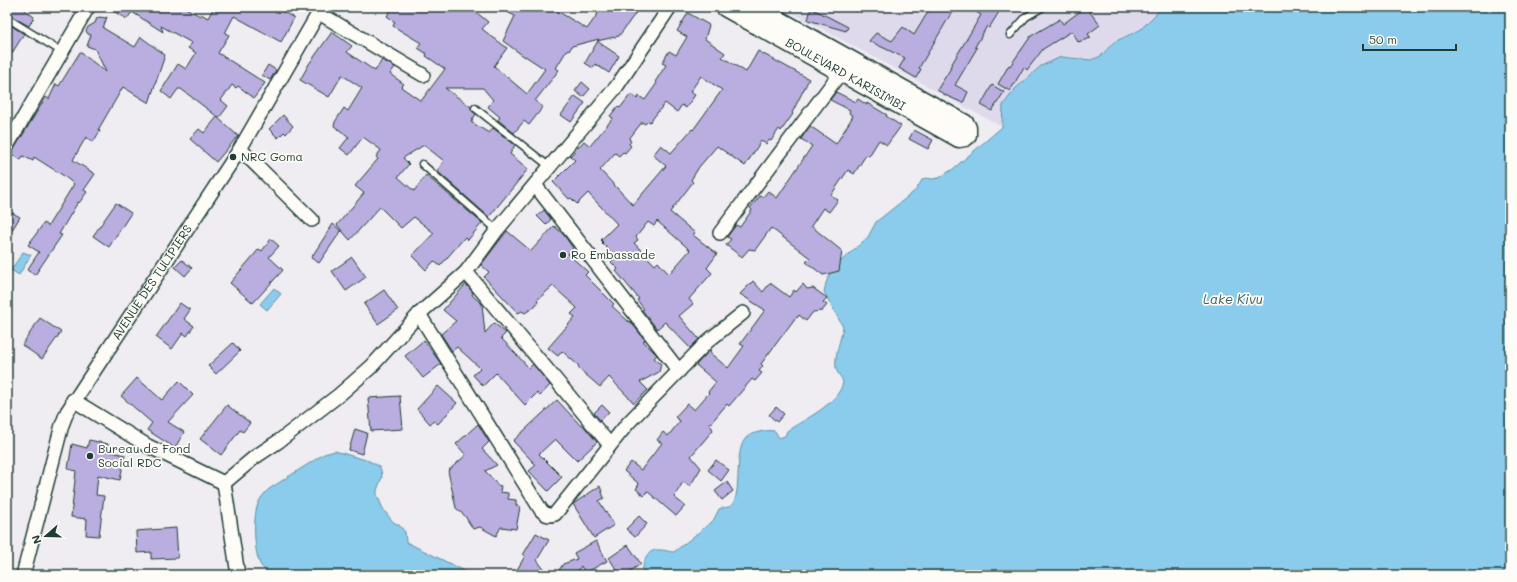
<svg xmlns="http://www.w3.org/2000/svg" width="1517" height="582" font-family="Mali,sans-serif">
	<style>
		.built { fill: #dfd9ec }
		.water { fill: #8bcbec; stroke: #6092a2 }
		.building { fill: #b9aedf; stroke: #1f3d34; fill-rule: evenodd }
		.lines { fill: none; stroke-linecap: round; stroke-linejoin: round }
		.lane-casing { stroke: #1f3d34; stroke-width: 9 }
		.street-casing { stroke: #1f3d34; stroke-width: 16 }
		.secondary-casing { stroke: #1f3d34; stroke-width: 21 }
		.lane { stroke: #fdfcf7; stroke-width: 6 }
		.street { stroke: #fdfcf7; stroke-width: 13 }
		.secondary { stroke: #fdfcf7; stroke-width: 18 }
		.poi-dot { fill: #1f3d34; stroke: #fdfcf7; stroke-width: 1.5 }
		.labels { text-anchor: middle; stroke-width: 3.5; stroke-linejoin: round; paint-order: stroke }
		.street-label { font-size: 12px; fill: #1f3d34; stroke: #fdfcf7 }
		.poi-label { font-size: 12px; fill: #1f3d34; stroke: #fdfcf7; text-anchor: start }
		.water-label { font-size: 13px; font-style: italic; fill: #3a6062; stroke: #fdfcf7 }
	</style>
	<rect width="100%" height="100%" fill="#efecf2"/>
	<filter id="ink" filterUnits="userSpaceOnUse"><feTurbulence type="fractalNoise" baseFrequency=".025" numOctaves="2"/><feDisplacementMap in="SourceGraphic" scale="8" xChannelSelector="R" yChannelSelector="G"/><feConvolveMatrix kernelMatrix="1 2 1 2 8 2 1 2 1" color-interpolation-filters="sRGB"/></filter>
	<g filter="url(#ink)">
		<path class="built" d="M782,7H1163L1140,30L1114,42L1101,56L1091,60H1083L1068,57L1057,59L1041,66L1016,88L1003,105L1002,127Z"/>
		<path class="water" d="M1163,7H1510V575H642C643,563 646,548 661,550C666,550 669,552 674,552L713,521L719,509C723,507 728,508 731,506C744,495 731,444 750,435C753,433 756,433 759,432C764,431 769,430 775,431L779,438L785,436L787,431C803,420 839,404 843,382C842,377 837,374 836,368C834,355 841,340 843,327L824,292L826,283L831,270L868,237L876,222L916,190L922,180L925,178L932,179L939,178L953,169L1002,127L1003,105L1016,88L1041,66L1061,57L1091,60L1101,56L1114,42L1140,30Z
			M23,252L31,255L19,275L11,270Z
			M274,288L281,294L267,310L260,304Z
			M335,451L369,461L379,466L381,470L382,477L377,490V495L383,509L393,522L399,525L405,532L406,542L473,575H271C267,572 262,568 260,564C254,552 253,519 257,507C259,499 264,494 269,489L324,454Z"/>
		<path class="building" d="M7,7H27L25,10L34,17L29,26L7,14Z
			M106,7H184L200,16L201,14L208,18L214,7H275L294,18L281,42L234,16L225,33L229,35L218,53L265,83L254,98L238,86L236,88L232,85L221,100L228,106L219,118L181,89H178L171,99L161,91L178,64L186,69L196,53L188,48L192,43L161,26L163,32L132,12L127,19Z
			M392,7H470L488,22L482,29L507,48L494,66L527,94L545,69L525,56V57L503,41L515,16L497,7H551L587,29L597,15L600,7H640L619,36L597,41L619,56L609,73L595,64L593,68L585,63L599,39L572,46L569,51L567,50L556,68L559,70L535,101L543,107L529,125L524,121L514,133L498,120L500,117L488,107L493,100L483,88H445L471,107L472,111L476,114L471,122L489,133L493,128L515,145L510,154L528,169L489,217L437,171L444,161L424,145L403,158L409,164L398,177L414,191L426,175L482,223L468,240L465,237L440,266L434,261L426,270L412,256L434,233L414,217L401,228L380,207L350,240L337,225L364,193L355,186L378,159L376,157L381,150L363,137L349,155L340,148L349,137L334,126L335,122L344,108L348,111L362,88L342,75L329,97L300,80L309,64L332,32L352,46L347,52L375,71L382,60L395,67L390,74L404,84L401,87L421,101L445,69L426,56L427,54L418,48L421,43L393,26L395,22L387,16Z
			M931,7H955L919,68L921,69L916,78L899,68L905,58L869,41L876,33L892,41L903,27L914,35Z
			M968,7H1002L989,28L987,26L975,47L977,48L955,85L968,92L963,103L947,96L937,90L951,68L950,67L981,15Z
			M1086,7L1100,25L1088,34L1091,38L1078,42L1072,31L1043,49L1027,70L1024,67L1010,91L998,84L1009,65L1010,66L1031,36L1060,19L1063,24Z
			M811,8L848,27L846,31L808,20Z
			M688,13L709,25L705,39L725,53L722,57L746,72L758,51L809,79L792,113L793,114L781,131L779,129L771,141L769,140L766,144L761,141L745,166L717,146L699,167L691,180L693,182L670,212L695,233L693,235L717,254L707,268L712,273L689,299L693,304L679,316L699,339L690,348L665,322L657,329L642,310L644,309L637,300L639,299L616,271L618,269L611,262L616,257L602,243L603,242L601,240L617,224L588,193L577,204L571,198L569,199L553,182L575,160L570,156L584,141L590,146L613,118L610,116L618,106L620,108L631,94L637,99L639,96L645,100L657,83L655,82L666,65L662,63L669,51L676,55L687,37L677,31ZM701,76L722,90L693,130L692,129L671,153L661,145L653,155L666,166L633,205L600,170L615,153L619,156L623,152L625,153L631,146L629,144L631,141L629,139L642,122L645,124L648,121L650,122L665,103L677,112L682,105L686,108L695,95L690,92ZM657,221L690,250L669,274L658,262L655,265L634,243L638,240L636,237L648,222L654,226Z
			M100,17L105,18L107,17L103,28L135,47L141,37L165,55L149,103L123,87L98,130L100,131L93,142L86,137L73,160L95,174L84,190L87,192L79,203L78,202L59,234L62,235L35,275L27,270L39,252L28,245L44,223L48,226L74,184L64,176L34,157L33,161L23,156L21,160L11,154L46,97L49,99L56,84L59,86L80,52L106,72L95,49L87,46L91,35L88,34L86,31L88,27L95,23L97,18Z
			M7,23L24,34L7,61Z
			M268,65L276,70L270,80L262,75Z
			M582,82L590,89L583,97L575,91Z
			M992,85L1004,92L992,111L981,105Z
			M836,92L856,102L858,99L867,105V103L887,115L886,116L901,126L887,145L879,140L869,156L866,155L854,174L848,170L831,195L838,200L829,212L823,208L811,226L842,251L839,271L823,275L806,262L810,258L771,228L755,250L749,249L742,257L726,245L731,239L727,237L736,225L740,227L752,210L750,208L760,196L763,197L768,191L777,198L812,146L801,139L810,126L836,144L853,116L849,113L850,110L830,100Z
			M575,96L585,103L571,122L561,115Z
			M283,115L293,126L286,134L284,132L278,138L269,129Z
			M217,117L238,136L216,162L190,139L199,129L204,133Z
			M914,130L933,140L928,149L909,139Z
			M116,203L131,213L109,247L93,236Z
			M7,210L20,217L7,238Z
			M544,210L551,219L546,225L537,216Z
			M333,224L341,231L319,263L311,258Z
			M554,226L563,234L573,248L568,254L588,272L585,275L614,304L612,306L629,322L630,321L645,340L643,341L657,355L654,358L661,364L659,372L640,382L648,390L634,403L609,377L600,387L578,368L579,366L562,351L558,356L548,348L575,317L571,314L577,308L553,286L537,300L538,302L534,307L525,313L522,311L518,313L484,277L489,272L481,265L507,231L531,251Z
			M271,239L279,246L269,257L283,270L253,303L230,283L259,249L262,251Z
			M352,257L366,277L346,291L332,271Z
			M182,260L192,268L185,276L175,267Z
			M753,281L763,292L770,283L789,297L794,290L796,292L803,284L807,289L813,288L827,298L823,302L827,305L822,311L813,312L806,321L799,315L797,318L796,317L761,364L763,366L759,371L762,373L755,381L752,379L729,406L727,404L710,424L713,430L691,456L701,468L690,486L683,482L674,497L685,506L676,516L647,491L644,496L636,489L639,484L624,471L631,462L641,470L662,443L657,440L663,432L668,436L680,421L675,417L687,404L694,410L709,393L708,392L716,382L696,365L710,350L711,354L728,368L744,346L740,344L765,310L740,294Z
			M466,284L473,293L472,295L482,304L485,333L494,323L506,333L501,338L529,368L533,364L550,385L540,396L537,393L525,405L496,373L483,386L473,375L480,368L457,347L452,351L441,334L456,321L443,310Z
			M384,290L398,310L378,324L364,304Z
			M180,303L190,310L184,319L194,326L187,336L183,333L172,349L156,337Z
			M40,318L61,332L42,359L22,345Z
			M424,340L441,364L423,378L405,356Z
			M233,343L240,351L216,374L208,366Z
			M137,378L162,400L179,381L193,395L168,422L184,432L175,448L147,430L152,423L121,396Z
			M438,386L457,403L438,424L434,421L430,424L417,409Z
			M400,396L403,429L371,431L368,398Z
			M557,400L581,426L582,424L597,442L577,461L555,439L539,454L562,477L548,491L529,471L536,465L513,441Z
			M227,405L250,423L243,432L240,430L221,455L200,439Z
			M602,405L609,412L600,420L594,413Z
			M776,407L784,414L777,422L769,415Z
			M478,424L489,442L482,449L497,465L485,471L495,481L497,485L501,486L500,492L508,493V499L516,500V505L520,507L516,529L501,527L496,536L480,527L473,529L465,516L456,508L448,471L466,455L456,444Z
			M355,429L367,433L362,454L349,450Z
			M89,440L108,444L107,451L125,455L120,480L98,475L96,495L104,496L99,536L86,535L87,519L71,517L76,471L68,469L72,444L87,448Z
			M716,460L729,470L721,481L708,470Z
			M727,482L733,491L722,500L715,491Z
			M600,486L604,498L599,501L614,525L594,538L573,504Z
			M639,516L647,524L635,537L626,529Z
			M176,528L178,558L151,559V552L137,553L136,531Z
			M536,533L549,540L537,560L548,575H514L525,556L523,555Z
			M596,541L607,561L585,573L581,566L575,575H556L563,564L577,559L574,553Z
			M628,545L641,564L624,575H620L609,558Z"/>
		<g class="lines">
			<defs>
				<path id="lane" d="M7,18L62,52
					M1010,35L1026,17L1043,7
					M475,108L550,167
					M422,164L497,230"/>
				<g id="street">
					<path d="M319,13L423,75"/>
					<path d="M7,146L88,7"/>
					<path d="M240,149L312,220"/>
					<path d="M535,185L679,371"/>
					<path d="M720,233L841,72"/>
					<path d="M466,272L610,445"/>
					<path d="M419,314L541,510C546,515 548,516 555,514L628,423L708,341L743,313"/>
					<path d="M73,400L148,446L224,483L255,457L279,441L339,395L371,367L419,314L466,272L497,230L617,86L670,7"/>
					<path d="M224,483L238,575"/>
					<path id="s1" d="M23,575L62,425L67,412L240,149L322,7"/>
				</g>
				<g id="secondary">
					<path id="s2" d="M725,7L959,138L965,137L967,135V128L965,124L755,7"/>
				</g>
			</defs>
			<use href="#lane" class="lane-casing"/>
			<use href="#street" class="street-casing"/>
			<use href="#secondary" class="secondary-casing"/>
			<use href="#lane" class="lane"/>
			<use href="#street" class="street"/>
			<use href="#secondary" class="secondary"/>
		</g>
	</g>
	<g class="poi-dot">
		<circle cx="233" cy="157" r="4"/>
		<circle cx="563" cy="255" r="4"/>
		<circle cx="90" cy="456" r="4"/>
	</g>
	<g class="labels">
		<g class="street-label">
			<text dy="4" stroke="none"><textPath href="#s2" startOffset="138">BOULEVARD KARISIMBI</textPath></text>
			<text dy="4" stroke="none"><textPath href="#s1" startOffset="324">AVENUE DES TULIPIERS</textPath></text>
		</g>
		<g class="poi-label">
			<text x="241" y="161">NRC Goma</text>
			<text x="571" y="259">Ro Embassade</text>
			<text x="98" y="453">Bureau de Fond<tspan x="98" dy="14">Social RDC</tspan></text>
		</g>
		<g class="water-label">
			<text x="1233" y="304">Lake Kivu</text>
		</g>
	</g>
	<rect width="1517" height="582" fill="none" stroke="#fdfcf7" stroke-width="24"/>
	<rect x="12" y="12" width="1493" height="558" fill="none" stroke="#1f3d34" stroke-width="1.5" filter="url(#ink)"/>
	<g transform="translate(46 536) rotate(250)" stroke="#fdfcf7" stroke-width="3" paint-order="stroke">
	<path d="M0-3L7 15L0 10L-7 15Z" fill="#1f3d34"/>
	<text y="-6" font-size="11" font-weight="bold" text-anchor="middle" fill="#1f3d34">N</text>
	</g>
	<path d="M1363 44v6h93v-6" fill="none" stroke="#1f3d34" stroke-width="2"/>
	<text x="1369" y="44" font-size="12" fill="#1f3d34" stroke="#fdfcf7" stroke-width="3" paint-order="stroke">50 m</text>
</svg>
